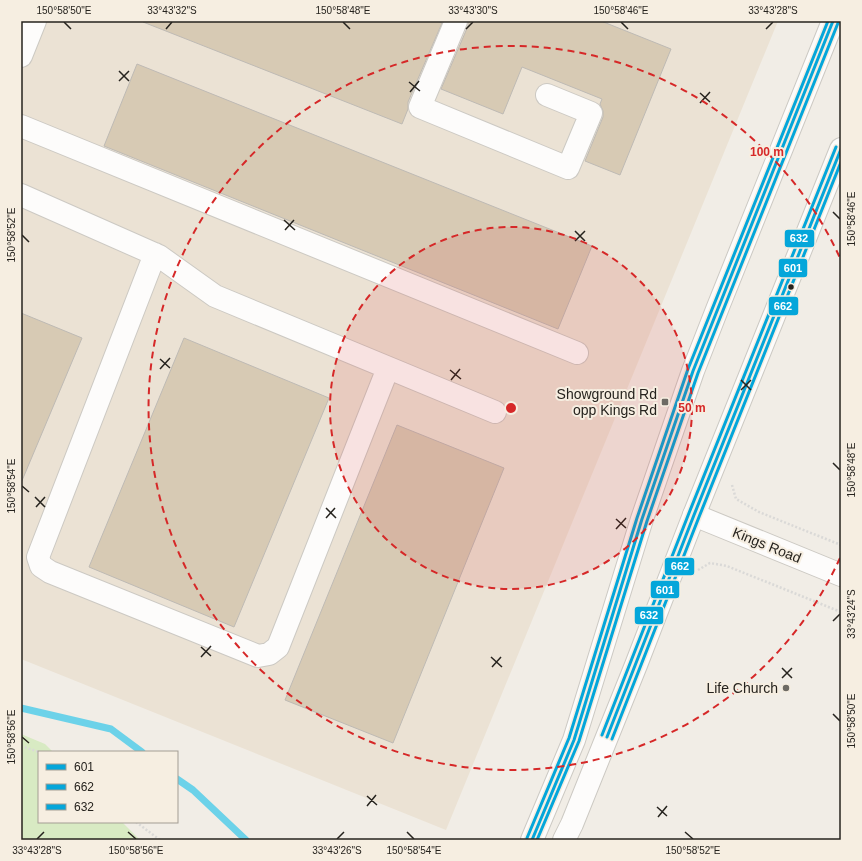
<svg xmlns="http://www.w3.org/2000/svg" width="862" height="861" font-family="Helvetica,sans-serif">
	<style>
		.built { fill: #ebe2d4 }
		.green { fill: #d8eac3 }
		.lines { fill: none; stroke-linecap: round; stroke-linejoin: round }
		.stream { stroke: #6cd2e9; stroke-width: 7 }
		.building { fill: #d7cab4; stroke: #bebab4 }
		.minor-casing { stroke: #ccc9c3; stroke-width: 24 }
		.major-casing { stroke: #ccc9c3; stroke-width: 24 }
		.path { stroke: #dad9d7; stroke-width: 2.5; stroke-dasharray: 2 2; stroke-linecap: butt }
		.minor { stroke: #fdfcfb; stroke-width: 22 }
		.major { stroke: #fdfcfb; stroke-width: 22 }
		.bus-1-casing { stroke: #f6eee1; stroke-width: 6 }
		.bus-2-casing { stroke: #f6eee1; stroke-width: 6 }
		.bus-3-casing { stroke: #f6eee1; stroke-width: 6 }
		.bus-1 { stroke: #04a6da; stroke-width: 3 }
		.bus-2 { stroke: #04a6da; stroke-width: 3 }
		.bus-3 { stroke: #04a6da; stroke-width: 3 }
		.ticks { fill: none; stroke: #26231e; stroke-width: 1.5 }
		.ring { fill: none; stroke: #d62828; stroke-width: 2; stroke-dasharray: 7 5 }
		.bus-dot { fill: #26231e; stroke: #f6eee1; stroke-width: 1.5 }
		.poi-dot { fill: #6d6a64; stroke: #f6eee1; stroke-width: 1.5 }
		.labels { text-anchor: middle; stroke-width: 4; stroke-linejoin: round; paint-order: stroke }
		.poi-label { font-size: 14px; fill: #26231e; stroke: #f6eee1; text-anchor: end }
		.street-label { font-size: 14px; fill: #26231e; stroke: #f6eee1 }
		.centre { fill: #d62828; stroke: #f6eee1; stroke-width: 2 }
		.ring-label { font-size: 12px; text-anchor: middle; font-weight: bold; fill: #d62828; stroke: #f6eee1; stroke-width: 4; stroke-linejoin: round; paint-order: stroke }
		.line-badge { stroke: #f6eee1; stroke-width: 1.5 }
		.badge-label { font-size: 11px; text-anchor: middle; font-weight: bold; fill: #fff }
		.neatline { fill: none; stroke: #26231e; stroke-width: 1.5 }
		.ticks-label { font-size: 10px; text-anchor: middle; fill: #26231e }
	</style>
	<rect width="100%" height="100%" fill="#f1ede6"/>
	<path class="built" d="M21,21H778L446,830L21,659Z"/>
	<path class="green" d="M21,734L45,744L53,752H39V822H122L140,840H21Z"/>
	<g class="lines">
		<path class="stream" d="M21,708L111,729L142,752
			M177,779L193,790L246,840"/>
	</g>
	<path class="building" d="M143,21H437L442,23L408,102V109L402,124L143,22Z
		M468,21H601L671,49L620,175L585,161L603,117V111L600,104L602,99L522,67L503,114L441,89L468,26Z
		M137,64L592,246L558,329L104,146Z
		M21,313L82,338L21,483Z
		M184,338L329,398L234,627L89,567Z
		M397,425L504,468L393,743L285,700Z"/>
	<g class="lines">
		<defs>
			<path id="minor" d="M456,21L420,107L568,168L591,113L547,95
				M21,56L35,21
				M21,126L577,353
				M21,195L159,256L215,296L495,412
				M155,254L38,557L41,566L50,572L258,656L269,654L278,647L388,368
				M694,515L841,575"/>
			<path id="major" d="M532,840L574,740L642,519L693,371L718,307L833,21
				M564,840L572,824L636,665L694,515L841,149"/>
		</defs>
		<use href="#minor" class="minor-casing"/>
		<use href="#major" class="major-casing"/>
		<path class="path" d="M732,485L736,499L759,512L841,545
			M698,570L710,563L727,566L841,612
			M21,746L39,752
			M136,822L160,840"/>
		<use href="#minor" class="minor"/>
		<use href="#major" class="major"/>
		<defs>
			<path id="bus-1" d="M607,737L694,515L841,149
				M532,840L574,740L642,519L693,371L833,21"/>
			<path id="bus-2" d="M612,739L699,517L841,162
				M537,840L579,741L647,521L698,373L838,23"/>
			<path id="bus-3" d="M602,735L689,513L836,147
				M527,838L569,738L637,518L688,369L828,21"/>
		</defs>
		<use href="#bus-1" class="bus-1-casing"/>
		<use href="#bus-2" class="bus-2-casing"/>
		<use href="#bus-3" class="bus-3-casing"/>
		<use href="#bus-1" class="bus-1"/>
		<use href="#bus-2" class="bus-2"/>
		<use href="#bus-3" class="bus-3"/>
	</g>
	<path class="ticks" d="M64,22L71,29M343,22L350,29M621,22L628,29M166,29L172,22M466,29L473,22M766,29L773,22M119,71L129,81M119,81L129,71M409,82L420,91M410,92L419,81M700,93L710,102M700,103L710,92M833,212L840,219M284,220L295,230M285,230L294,220M575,231L585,241M22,235L29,242M575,241L585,231M160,359L170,368M160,369L170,358M450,370L461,379M451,380L460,369M741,380L751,390M741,390L751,380M833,463L840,470M22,486L29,492M35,497L45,507M36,507L45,497M326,508L336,518M326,518L335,508M616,519L626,528M616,529L626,518M833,621L840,614M201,647L211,656M201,657L211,646M491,657L502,667M492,667L501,657M782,668L792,678M782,678L792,668M833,714L840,721M22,737L29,743M367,796L377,805M367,806L376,795M657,807L667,816M658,817L667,806M128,832L136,839M407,832L414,839M685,832L693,839M37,839L44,832M337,839L344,832"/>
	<circle cx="511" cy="408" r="181" fill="#d62828" fill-opacity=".12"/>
	<g class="ring">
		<circle cx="511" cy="408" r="181"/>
		<path d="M840 558A362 362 0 1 1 840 258"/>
	</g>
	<circle class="bus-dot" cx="791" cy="287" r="3.5"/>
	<g class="poi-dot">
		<rect x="661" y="398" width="8" height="8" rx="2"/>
		<circle cx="786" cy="688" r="4"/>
	</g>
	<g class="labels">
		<g class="poi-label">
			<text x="657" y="399">Showground Rd<tspan x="657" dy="16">opp Kings Rd</tspan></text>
			<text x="778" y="693">Life Church</text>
		</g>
		<g class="street-label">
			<text transform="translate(767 545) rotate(22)" y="5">Kings Road</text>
		</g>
	</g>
	<circle cx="511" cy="408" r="6" class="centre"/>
	<g class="ring-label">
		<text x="767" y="156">100 m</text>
		<text x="692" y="412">50 m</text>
	</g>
	<g class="line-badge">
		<rect x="784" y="229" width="31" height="19" rx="4" fill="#04a6da"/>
		<rect x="778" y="258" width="30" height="20" rx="4" fill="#04a6da"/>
		<rect x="768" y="296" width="31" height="20" rx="4" fill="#04a6da"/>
		<rect x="664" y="557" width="31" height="19" rx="4" fill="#04a6da"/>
		<rect x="650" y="580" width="30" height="19" rx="4" fill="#04a6da"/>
		<rect x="634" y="606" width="30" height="19" rx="4" fill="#04a6da"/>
	</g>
	<g class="badge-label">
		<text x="799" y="242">632</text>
		<text x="793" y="272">601</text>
		<text x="783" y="310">662</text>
		<text x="680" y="570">662</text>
		<text x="665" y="594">601</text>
		<text x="649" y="619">632</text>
	</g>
	<rect width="862" height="861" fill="none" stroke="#f6eee1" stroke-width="44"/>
	<rect x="38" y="751" width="140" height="72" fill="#f6eee1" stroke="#a39d93"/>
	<rect x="46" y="764" width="20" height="6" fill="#04a6da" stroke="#a39d93"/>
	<text x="74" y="771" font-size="12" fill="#26231e">601</text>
	<rect x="46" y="784" width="20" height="6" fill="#04a6da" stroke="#a39d93"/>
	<text x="74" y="791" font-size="12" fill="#26231e">662</text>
	<rect x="46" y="804" width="20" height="6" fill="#04a6da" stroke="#a39d93"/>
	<text x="74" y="811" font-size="12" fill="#26231e">632</text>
	<rect x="22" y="22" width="818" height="817" class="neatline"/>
	<g class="ticks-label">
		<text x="64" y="14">150°58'50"E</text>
		<text x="172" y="14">33°43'32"S</text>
		<text x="343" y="14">150°58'48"E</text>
		<text x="473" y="14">33°43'30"S</text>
		<text x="621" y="14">150°58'46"E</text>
		<text x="773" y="14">33°43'28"S</text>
		<text transform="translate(851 219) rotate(-90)" y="4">150°58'46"E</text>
		<text transform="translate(11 235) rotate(-90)" y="4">150°58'52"E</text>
		<text transform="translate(851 470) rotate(-90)" y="4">150°58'48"E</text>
		<text transform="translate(11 486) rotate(-90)" y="4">150°58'54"E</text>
		<text transform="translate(851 614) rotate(-90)" y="4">33°43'24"S</text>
		<text transform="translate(851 721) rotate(-90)" y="4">150°58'50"E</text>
		<text transform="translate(11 737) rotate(-90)" y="4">150°58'56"E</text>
		<text x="37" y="854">33°43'28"S</text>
		<text x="136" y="854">150°58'56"E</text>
		<text x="337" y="854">33°43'26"S</text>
		<text x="414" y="854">150°58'54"E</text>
		<text x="693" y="854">150°58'52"E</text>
	</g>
</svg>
